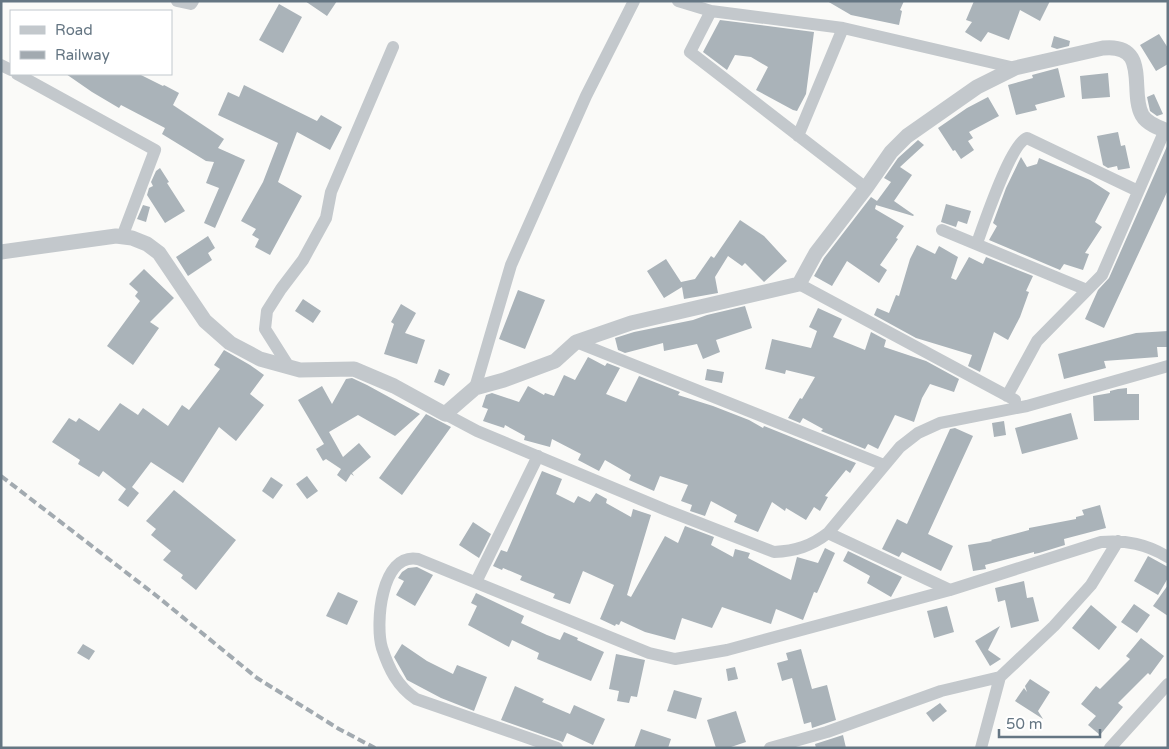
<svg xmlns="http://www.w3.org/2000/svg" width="1169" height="749" font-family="'Varela Round',sans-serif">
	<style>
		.building { fill: #aab3b9 }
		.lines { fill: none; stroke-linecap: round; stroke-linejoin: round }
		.minor { stroke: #c3c8cc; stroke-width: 12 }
		.tertiary { stroke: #c3c8cc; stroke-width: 15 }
		.rail { stroke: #a2aab0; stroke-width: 4; stroke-dasharray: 8 4; stroke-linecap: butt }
	</style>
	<rect width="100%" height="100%" fill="#fafaf8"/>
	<path class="building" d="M305,1H337L327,16Z
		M827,1H904L900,10L902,11L899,25L851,15Z
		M974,1H1050L1040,21L1020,10L1009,40L988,32L981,42L965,32L972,22L966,20Z
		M279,4L302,17L283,53L259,40Z
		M720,20L814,32L806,94L797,111L793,110L756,90L768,67L751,57L735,55L727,70L703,52Z
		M1159,34L1168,48V64L1156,71L1140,45Z
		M1054,36L1070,41L1069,46L1057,49L1051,47Z
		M1058,68L1065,97L1035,105L1037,110L1016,115L1008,85L1033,78L1032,75Z
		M1108,73L1110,97L1082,99L1080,76Z
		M66,74H139L163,86L164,85L179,93L173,105L224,139L218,148L245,160L215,228L204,223L219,188L206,183L214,162L206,161L162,134L165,128L121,105L119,108L92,92Z
		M244,85L317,121L321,115L342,127L330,150L297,132L278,182L302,196L270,255L255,247L259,239L252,235L256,229L241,221L263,182L278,143L218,115L228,92L239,97Z
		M1154,94L1163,114L1157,116L1150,111L1147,97Z
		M988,97L999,116L969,132L973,138L968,141L974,150L961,159L955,150L953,151L938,128L967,108Z
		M1118,132L1121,146L1125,145L1130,168L1118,170L1117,166L1108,168L1103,165L1097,136Z
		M918,140L924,145L900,167L912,175L894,201L914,215L913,216L876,205L875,209L904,226L896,238L898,239L880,265L887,270L879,283L847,261L832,286L814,276L824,258L871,197L877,201L891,182L884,178L898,158Z
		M1168,144V190L1104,328L1085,319L1098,290L1109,278Z
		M1021,157L1027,167L1037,164L1039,158L1090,180L1110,193L1095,222L1102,227L1085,253L1089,254L1083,270L1064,264L1060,270L989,240L997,226L993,223L1006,188Z
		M160,168L169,182L167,183L185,211L165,223L147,195L149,188L153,186L151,182L156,171Z
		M946,204L971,211L967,224L958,221L956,227L941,222Z
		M143,205L150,207L146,222L137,219Z
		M740,220L764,236L787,261L764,282L745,263L742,266L728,256L715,277L718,293L684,299L682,287L664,298L647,271L666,259L681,282L695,279L711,256L714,258Z
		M208,236L215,248L208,253L212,260L188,276L176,257Z
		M917,245L935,254L939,246L958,257L951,278L956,280L969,257L983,264L986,257L1033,276L1026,291L1029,292L1020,317L1008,340L994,332L980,372L968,366L972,355L916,338L874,315L877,308L889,313L896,295L899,296L910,259Z
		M144,269L174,298L150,322L159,328L133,365L107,346L140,301L135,296L138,292L129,284Z
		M518,290L545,300L525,349L499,339Z
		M303,299L321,311L313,323L295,311Z
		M401,304L416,313L405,333L425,340L417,364L384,354L394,324L391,322Z
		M745,306L752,328L716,340L720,352L703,359L697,344L664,351L663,343L625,353L618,350L615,338L634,332L693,320L707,315Z
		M818,308L842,319L833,337L865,350L871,332L886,340L884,347L926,361L959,379L954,392L930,384L922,398L914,422L895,415L878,449L868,444L865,449L821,431L823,429L803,418L800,423L788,418L800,398L802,399L815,377L786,370L785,374L765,369L772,339L811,348L817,331L809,327Z
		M1168,331V347H1157L1158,357L1104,361L1106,368L1064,379L1058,354L1136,333Z
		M224,350L250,365L264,375L250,394L264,405L236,441L219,427L183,483L151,462L132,487L139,493L128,507L118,500L126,489L103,471L99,477L78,464L80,460L52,442L69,418L76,422L79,418L99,431L120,403L138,415L143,408L168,426L182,405L189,410L220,369L214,365Z
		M588,357L605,366L607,363L620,368L606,394L626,402L639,376L680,392L678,395L713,406L749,420L763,428L764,426L856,463L850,473L846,470L825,496L828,497L820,511L814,507L806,520L786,508L785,511L772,502L758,532L734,522L737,515L711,501L705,516L690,511L692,505L681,501L688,485L660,476L654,491L629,480L631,475L605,460L599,471L578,460L581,454L552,439L550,447L524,440L525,436L505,425L504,428L483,421L488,409L482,407L486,395L492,393L519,402L528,386L544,395L545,393L554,396L564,375L575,380Z
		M439,369L450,374L444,386L434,382Z
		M707,369L724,372L722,383L705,380Z
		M352,378L367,385L420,414L395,436L358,415L329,432L343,457L359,443L371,457L352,473L354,476L351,474L346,482L337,475L341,469L326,459L323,461L316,449L324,444L298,400L322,386L332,404L346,379Z
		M1127,388V394H1139V420L1094,421L1093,396L1110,393V391L1118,389Z
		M1071,413L1078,439L1022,454L1015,428Z
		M426,414L451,427L402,495L379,478Z
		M1004,421L1006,435L994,437L992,423Z
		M955,428L973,436L928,534L953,546L941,571L902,552L899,557L882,549L897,519L907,524L950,429Z
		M542,471L562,479L556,494L574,503L578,496L590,502L596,493L607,499L606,503L631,517L633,509L651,515L627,595L631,597L665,536L678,543L685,526L714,537L711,545L733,557L735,549L750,553L748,558L791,580L797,557L818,563L825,548L835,553L817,593L814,592L803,620L776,609L771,624L722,607L712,628L682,618L675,640L645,632L621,621L619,625L616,624L615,626L600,619L614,585L583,571L570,604L553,598L555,594L520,580L522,576L503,568L502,570L493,566L501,550L507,552Z
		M307,476L318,491L307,499L296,484Z
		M271,477L283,485L273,499L262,491Z
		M174,490L236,540L196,590L181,578L183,575L163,560L171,551L151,535L156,529L146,521Z
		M1100,505L1106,528L1064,539L1065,545L1039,553L1034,554V552L985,565L986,569L973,571L968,545L992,541L991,540L1029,530V528L1076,519V517L1084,515L1082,510Z
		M473,522L491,534L479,558L459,545Z
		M848,551L902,577L891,597L867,583L870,576L843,561Z
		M1148,556L1168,567V578L1158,595L1134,581Z
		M417,567L433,575L415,606L396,595L404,581L398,578L402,572L408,568Z
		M1024,581L1027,598L1033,597L1039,621L1011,628L1005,600L998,602L995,588Z
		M1168,585V616L1153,606Z
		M338,592L358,601L347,625L326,616Z
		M476,593L524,616L521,623L547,635L560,640L564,632L578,638L577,640L604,652L591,681L537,659L539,653L512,640L509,647L468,625L477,606L471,603Z
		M1134,604L1150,615L1137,633L1121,622Z
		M1091,605L1117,627L1099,650L1072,628Z
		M947,606L954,632L934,638L927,611Z
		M1000,626L988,650L1001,659L990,666L975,641Z
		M1141,638L1164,656L1150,675L1148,673L1118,703L1123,707L1100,735L1088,725L1096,716L1081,704L1096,686L1100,689L1130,659L1126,656Z
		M83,644L95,651L89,660L77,653Z
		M402,644L427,661L453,674L457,665L487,677L474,711L441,698L407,680L394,657Z
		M801,649L812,689L827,685L836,720L812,728L811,722L804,724L792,678L782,681L777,663L788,660L786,653Z
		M616,654L645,660L637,697L631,696L629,703L617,701L619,691L609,689Z
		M735,667L738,679L728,681L726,669Z
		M1030,679L1050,692L1038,711L1043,719L1015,701L1024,688L1027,692L1025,686Z
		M515,686L544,699L542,702L570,714L574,705L605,719L593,745L567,733L563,742L501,720Z
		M674,690L702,698L696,719L667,711Z
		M940,703L947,711L933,722L926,713Z
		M736,711L746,742L728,748H716L707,720Z
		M641,729L671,739L668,748H634Z
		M843,735L846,748H816L815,744Z"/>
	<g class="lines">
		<path class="minor" d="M177,1L191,4L193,1
			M678,1L711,11L843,28L1015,68
			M711,11L690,52L866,188
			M1,65L11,70
			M17,74L155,150L122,237
			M798,136L843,28
			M942,230L1087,290
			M977,243C984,224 1011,143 1027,138L1138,191
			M799,284L1015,400
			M576,342L884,465
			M289,367L265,329L267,311L281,289L303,260L326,218L331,192L393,47
			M475,388L511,265L586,96L634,1
			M1007,396L1037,341L1102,275L1165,130
			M445,414L477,431L666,510L774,552C796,551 811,546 828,533L900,447L918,433L940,423L1027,406L1168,366
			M828,533L950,590
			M476,582L538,456
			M557,748L416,699C397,686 389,669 382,648C375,624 381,552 418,559L649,653L675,659L727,650L950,590L1101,542C1127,540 1146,544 1168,557
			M770,748L827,732L941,691L1000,677L1054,626L1091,585L1118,541
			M981,748L1000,677
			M1110,748L1168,684"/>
		<path class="tertiary" d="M1,252L116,236L132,238L147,244L159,253L205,321L230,343L260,359L300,370L354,369L394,386L445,414L475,388L504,380L555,361L576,342L631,323L799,284L816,253L866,188L891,152L907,136L977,87L1015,68L1103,48C1151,43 1129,92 1142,115C1147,124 1159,128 1168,131"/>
		<path class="rail" d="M1,476L158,597L257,678L339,729L375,748"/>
	</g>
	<rect width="1169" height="749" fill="none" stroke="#657683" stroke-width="5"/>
	<rect x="10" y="10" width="162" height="65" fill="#ffffff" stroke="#c1c8cd"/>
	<rect x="20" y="26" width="25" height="8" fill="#c3c8cc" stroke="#c1c8cd"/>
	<text x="55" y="35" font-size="15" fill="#657683">Road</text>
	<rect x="20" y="51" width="25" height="8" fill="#a2aab0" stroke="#c1c8cd"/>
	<text x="55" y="60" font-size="15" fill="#657683">Railway</text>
	<path d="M999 729v8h101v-8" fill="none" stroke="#657683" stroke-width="2.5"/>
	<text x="1006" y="729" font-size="15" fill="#657683" stroke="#ffffff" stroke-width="4" paint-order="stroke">50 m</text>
</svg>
